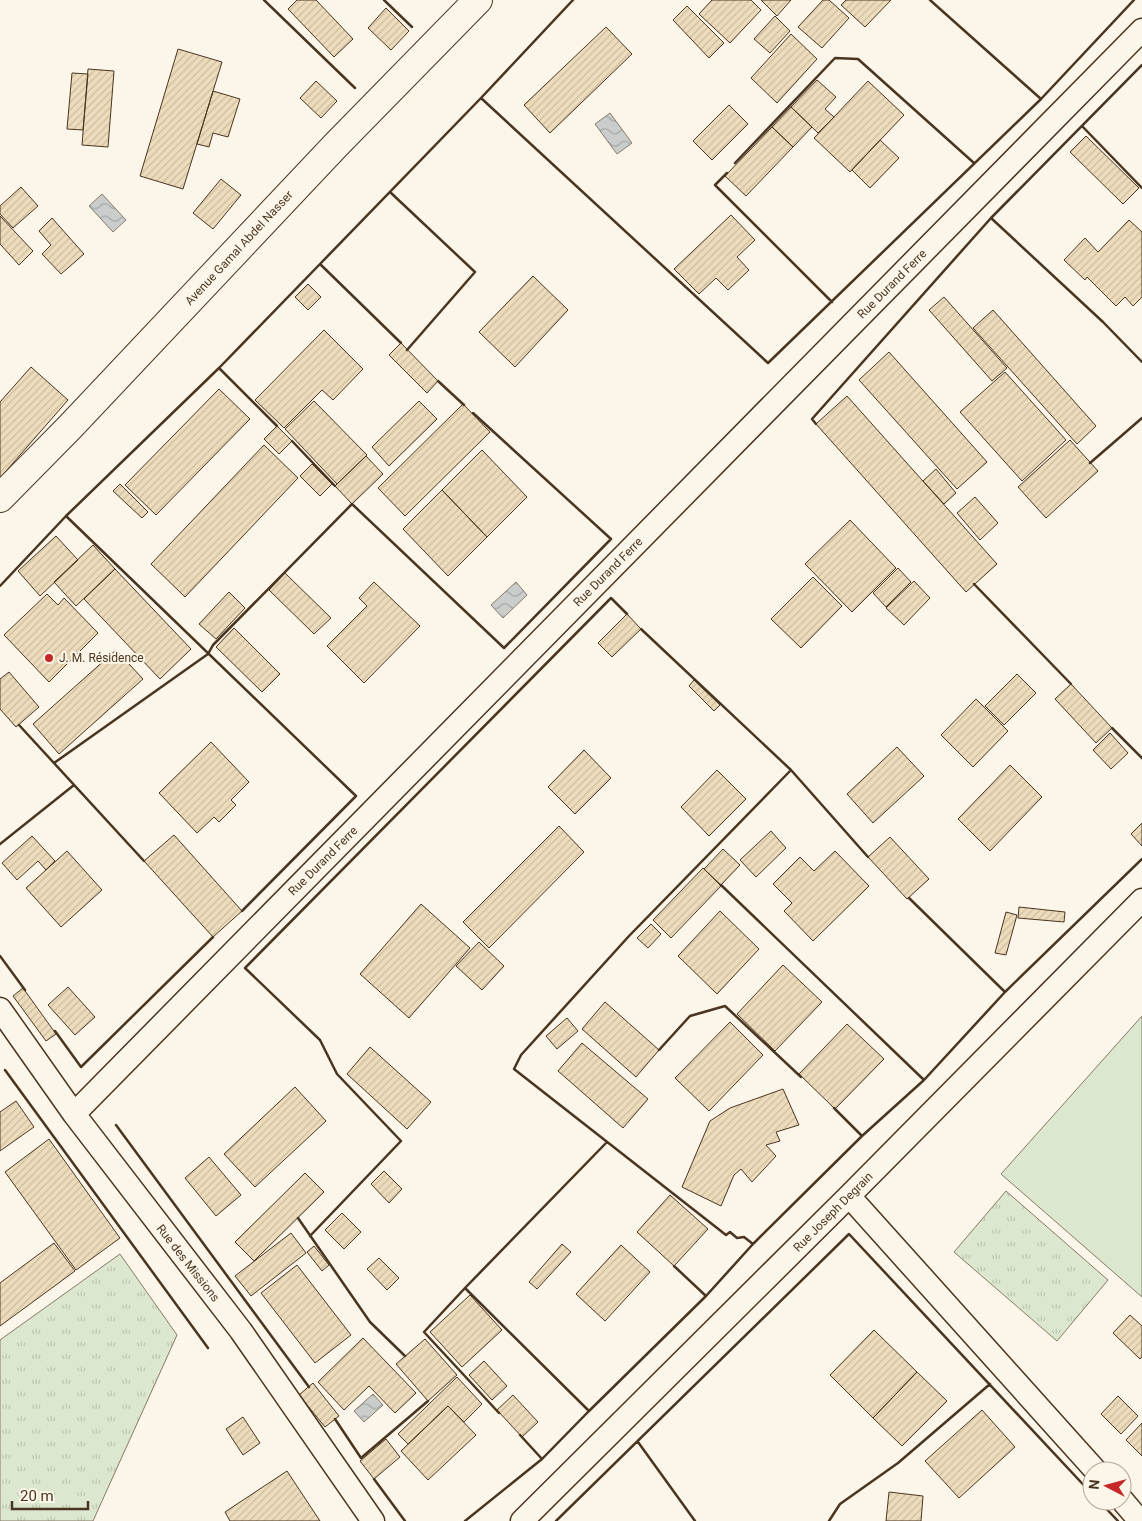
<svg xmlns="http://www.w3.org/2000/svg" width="1142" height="1521" font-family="Roboto,sans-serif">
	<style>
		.grass { fill: #dce7d0; stroke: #887966 }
		.park { fill: url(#park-tufts); stroke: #887966 }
		.water { fill: url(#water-waves); stroke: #887966 }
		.building { fill: url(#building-hatch); stroke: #4a3520 }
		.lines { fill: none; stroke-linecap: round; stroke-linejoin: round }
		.street-casing { stroke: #4a3520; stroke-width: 25 }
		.secondary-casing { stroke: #4a3520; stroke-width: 30 }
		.street { stroke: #fbf6e9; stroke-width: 22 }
		.secondary { stroke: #fbf6e9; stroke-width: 28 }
		.wall { stroke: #4a3520; stroke-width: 2.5 }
		.poi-dot { fill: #c62828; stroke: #fbf6e9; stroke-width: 2 }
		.labels { text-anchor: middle; stroke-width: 4; stroke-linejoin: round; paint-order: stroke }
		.street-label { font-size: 12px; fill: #4a3520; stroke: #fbf6e9 }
		.poi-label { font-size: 12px; fill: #4a3520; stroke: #fbf6e9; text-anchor: start }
	</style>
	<defs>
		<pattern id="park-tufts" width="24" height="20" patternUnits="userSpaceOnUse" patternTransform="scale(1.25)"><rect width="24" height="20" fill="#dce7d0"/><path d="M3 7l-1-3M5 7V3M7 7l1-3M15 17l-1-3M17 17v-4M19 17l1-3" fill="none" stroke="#bec7b2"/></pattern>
		<pattern id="water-waves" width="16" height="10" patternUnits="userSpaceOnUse" patternTransform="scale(1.25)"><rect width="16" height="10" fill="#c9cecd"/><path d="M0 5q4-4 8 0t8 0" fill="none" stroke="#a5a8a6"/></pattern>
		<pattern id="building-hatch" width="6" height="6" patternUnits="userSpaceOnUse" patternTransform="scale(1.25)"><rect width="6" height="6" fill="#ecdcbc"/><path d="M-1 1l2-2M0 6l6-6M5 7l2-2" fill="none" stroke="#ccbda1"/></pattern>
	</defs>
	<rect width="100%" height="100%" fill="#fbf6e9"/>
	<path class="grass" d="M1142,1016V1297L1001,1174Z"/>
	<path class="park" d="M1006,1191L1108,1280L1057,1341L954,1252Z
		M120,1254L177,1335L93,1521H0V1340Z"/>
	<path class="water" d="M610,113L632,143L617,154L595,124Z
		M102,194L126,220L113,232L89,206Z
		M516,582L527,595L503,618L491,605Z
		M373,1394L383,1405L364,1422L354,1411Z"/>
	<path class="building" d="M297,0H316L353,39L334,57L288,9Z
		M712,0H751L761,10L730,43L699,14Z
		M761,0H791L777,16Z
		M823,0H829L849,18L822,48L798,27Z
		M846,0H891L865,27L841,5Z
		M687,6L724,43L709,58L673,20Z
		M386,8L409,31L391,50L368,28Z
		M775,16L790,31L770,53L754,39Z
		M606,27L632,54L550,133L524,105Z
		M791,34L817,59L777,103L751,78Z
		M178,49L222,62L183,189L140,176Z
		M88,69L114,71L108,147L82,145Z
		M72,73L88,74L83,130L67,129Z
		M817,80L836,97L825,109L834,117L818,133L791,107Z
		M316,81L337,101L321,118L300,98Z
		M868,81L904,115L850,172L814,138Z
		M213,91L240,99L228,137L213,133L209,147L197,144Z
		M729,105L748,124L712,160L693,141Z
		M791,107L812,127L793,147L772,127Z
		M772,127L793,147L746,196L725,176Z
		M1086,136L1139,188L1123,204L1070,152Z
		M880,140L899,158L870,188L852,170Z
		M221,179L241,195L213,229L193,213Z
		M21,187L38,206L13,228L0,214V206Z
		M731,215L755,240L737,257L749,270L728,290L716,278L699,294L674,269Z
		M0,216L33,251L19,265L0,244Z
		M52,218L84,254L61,274L42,254L51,245L39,231Z
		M1129,220L1142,232V297L1133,306L1125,297L1116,306L1087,277L1085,280L1064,260L1085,238L1098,252Z
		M533,276L568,310L515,367L479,332Z
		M308,284L321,297L308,310L295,297Z
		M944,297L1007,368L992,381L929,310Z
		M993,310L1096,426L1077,444L973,328Z
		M324,330L363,369L333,400L322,390L284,428L255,400Z
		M401,343L438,381L427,393L389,355Z
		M889,352L987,462L957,489L859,380Z
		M31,367L68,400L0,478V402Z
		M1005,372L1066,440L1022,481L960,412Z
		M219,389L250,419L156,515L125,485Z
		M847,396L997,564L966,592L816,424Z
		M314,401L367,455L337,484L285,429Z
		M419,401L437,419L389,466L372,447Z
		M463,404L490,432L405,516L378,488Z
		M277,426L292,441L279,454L264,439Z
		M1070,440L1098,471L1046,518L1018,487Z
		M264,445L298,478L185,597L151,564Z
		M482,450L527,497L487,537L442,490Z
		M366,456L383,474L352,504L335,486Z
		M312,464L332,484L320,496L300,476Z
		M936,469L956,493L944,504L923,481Z
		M120,484L148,512L142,518L113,491Z
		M442,490L487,537L448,576L403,529Z
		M975,497L998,523L980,540L957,513Z
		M850,520L896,568L852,612L805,564Z
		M56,536L78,560L40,596L18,571Z
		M93,545L115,569L76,606L54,582Z
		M898,568L911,582L886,607L873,593Z
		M115,569L191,649L160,679L84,599Z
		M285,573L331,618L314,634L269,590Z
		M813,577L842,606L801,648L771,619Z
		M914,581L930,598L904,625L886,608Z
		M374,582L420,626L364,683L327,646L367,606L359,598Z
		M229,592L245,608L216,639L199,624Z
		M47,594L58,605L64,598L98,633L49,682L4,635Z
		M627,614L641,629L612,657L598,643Z
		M234,628L280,674L262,692L216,647Z
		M116,650L143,679L59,754L33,724Z
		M9,672L39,707L16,727L0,709V679Z
		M1017,674L1036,693L1004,725L985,706Z
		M694,680L720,705L714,711L689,686Z
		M1071,684L1112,728L1096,743L1055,699Z
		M976,699L1008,731L973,767L941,735Z
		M1110,733L1128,753L1111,769L1093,750Z
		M211,742L249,782L231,800L236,805L219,822L214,817L197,833L159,793Z
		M897,747L924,776L873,823L847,794Z
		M584,750L611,778L575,814L548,787Z
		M1010,765L1042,797L990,851L958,819Z
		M717,770L746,799L709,836L681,807Z
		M1142,823V846L1131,834Z
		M559,826L584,852L489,948L463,922Z
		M771,831L786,848L756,877L740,860Z
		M174,835L242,911L213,937L144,861Z
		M32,836L55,861L46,870L38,861L17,880L2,863Z
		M890,837L929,879L907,899L868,857Z
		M723,849L740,865L721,885L704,869Z
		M67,851L102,890L61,927L26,888Z
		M835,851L869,886L813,941L784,911L792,903L773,884L800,857L814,871Z
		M703,868L721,886L671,938L653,920Z
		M421,904L470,948L409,1018L360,974Z
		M1019,907L1065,912L1064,922L1018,918Z
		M720,911L759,949L717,994L678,956Z
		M1006,912L1017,915L1006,955L995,953Z
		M651,924L661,934L648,948L637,938Z
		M479,942L504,966L482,990L456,966Z
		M783,965L822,1002L775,1051L737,1014Z
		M68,987L95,1017L75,1035L48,1005Z
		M23,988L56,1034L46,1041L13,996Z
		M605,1002L659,1050L636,1077L582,1029Z
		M567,1018L578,1031L557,1049L546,1036Z
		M730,1022L763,1055L709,1111L675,1078Z
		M847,1024L884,1059L835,1109L799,1074Z
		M582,1043L648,1099L623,1128L558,1071Z
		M370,1047L431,1102L407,1129L347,1074Z
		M295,1087L326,1121L255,1187L224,1154Z
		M783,1089L799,1125L776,1132L780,1141L766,1145L776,1156L752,1182L741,1169L734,1175L721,1206L682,1187L710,1121L730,1108Z
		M16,1101L34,1127L0,1151V1112Z
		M49,1139L120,1238L76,1270L5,1172Z
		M209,1157L241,1195L216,1216L185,1178Z
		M384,1171L402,1189L389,1203L371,1184Z
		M305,1173L324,1192L254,1261L235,1242Z
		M670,1195L708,1229L674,1266L637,1232Z
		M342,1213L361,1232L344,1249L325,1230Z
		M291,1233L306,1253L251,1296L235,1276Z
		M54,1243L75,1271L0,1326V1283Z
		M562,1244L571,1252L537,1289L529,1282Z
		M621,1245L650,1272L605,1321L576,1294Z
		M314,1246L329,1265L322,1271L307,1252Z
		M379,1258L399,1278L387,1290L367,1269Z
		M297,1265L351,1335L315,1363L261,1293Z
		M470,1295L502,1330L462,1367L430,1332Z
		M1130,1315L1142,1326V1357L1140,1359L1113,1333Z
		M874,1330L917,1372L873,1418L830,1375Z
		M363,1338L416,1393L395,1413L369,1386L344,1410L318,1382Z
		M425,1339L457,1375L428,1401L396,1364Z
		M484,1361L507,1386L492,1400L469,1375Z
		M917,1372L947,1401L902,1446L873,1418Z
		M457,1377L482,1404L464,1422L448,1406L408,1444L398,1434Z
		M313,1383L339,1416L325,1427L299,1395Z
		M513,1395L538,1422L522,1437L497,1410Z
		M1118,1396L1138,1416L1121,1434L1101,1414Z
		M448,1406L476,1435L428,1480L401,1451Z
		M982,1410L1015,1447L959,1498L925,1461Z
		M243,1417L260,1443L243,1455L226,1429Z
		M1142,1423V1456L1126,1440Z
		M386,1439L400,1457L374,1479L360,1461Z
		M287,1471L320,1521H230L225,1512Z
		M889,1492L923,1496L921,1521H886Z"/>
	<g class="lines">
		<defs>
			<path id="street" d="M0,1009L74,1114L241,1331L373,1521
				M74,1114L1142,30
				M849,1196L1096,1471
				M1122,1500L1140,1521
				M522,1521L849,1196L1142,900"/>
			<path id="secondary" d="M0,498L70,427L336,145L478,0"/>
		</defs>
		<use href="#street" class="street-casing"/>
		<use href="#secondary" class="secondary-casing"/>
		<use href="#street" class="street"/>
		<use href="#secondary" class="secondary"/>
		<path class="wall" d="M264,0L355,88
			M384,0L412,27
			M573,0L481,98L768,363L1041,99
			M930,0L1041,99L1134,0
			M1082,126L1142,188
			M735,163L835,58L858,59L974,163
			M727,173L715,185L832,302
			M390,192L475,272L407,350
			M991,218L1142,65
			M320,264L481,98
			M219,368L66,516L356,796L242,911
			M438,381L464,405
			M816,424L812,419L991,218L1103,322L1142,362
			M277,426L219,368L320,264L401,343
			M292,441L335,486
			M1090,463L1142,418
			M974,584L1071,684
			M0,586L66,516
			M641,629L791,770L868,857
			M19,725L144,861
			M1112,728L1142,758
			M54,763L208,654L213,645L352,504L504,648L611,539L473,413
			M0,844L74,785
			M721,885L924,1080
			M909,898L1005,992
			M0,956L25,990
			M55,1031L81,1067L213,937
			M659,1050L690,1016L725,1006L801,1077
			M5,1070L208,1348
			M834,1108L862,1136
			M116,1125L309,1387
			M607,1142L465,1288L589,1411L706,1296
			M298,1218L370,1322L405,1356
			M310,1236L401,1141L337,1074L320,1040L245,968L611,598L627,614
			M753,1244L862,1136L924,1080L1005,992L1142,859
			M674,1266L706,1296L753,1244L744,1237L737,1238L730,1232L726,1235L514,1069L521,1055L629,936L791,770
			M465,1288L424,1332L499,1413
			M335,1419L361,1458L428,1401
			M520,1435L542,1459L589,1411
			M638,1442L695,1521
			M374,1479L405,1521
			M1099,1501L1118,1521
			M465,1521L542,1459
			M556,1521L849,1234L1092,1494
			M829,1521L840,1504L898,1463L990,1384"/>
	</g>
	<circle class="poi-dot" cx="49" cy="658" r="5"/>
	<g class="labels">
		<g class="street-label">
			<text transform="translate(239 248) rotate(-47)" y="4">Avenue Gamal Abdel Nasser</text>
			<text transform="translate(892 284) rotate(-45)" y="4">Rue Durand Ferre</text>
			<text transform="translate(608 572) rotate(-45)" y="4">Rue Durand Ferre</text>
			<text transform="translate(323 861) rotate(-45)" y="4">Rue Durand Ferre</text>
			<text transform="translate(833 1212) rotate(-45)" y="4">Rue Joseph Degrain</text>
			<text transform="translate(188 1263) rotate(52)" y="4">Rue des Missions</text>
		</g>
		<g class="poi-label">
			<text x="59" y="662">J. M. Résidence</text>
		</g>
	</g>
	<g transform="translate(1107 1486) rotate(276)"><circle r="24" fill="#fbf6e9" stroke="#b4a999"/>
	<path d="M0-4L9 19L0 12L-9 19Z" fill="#c62828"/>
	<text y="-8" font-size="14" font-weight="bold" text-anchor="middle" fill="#4a3520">N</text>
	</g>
	<path d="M12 1501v8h76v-8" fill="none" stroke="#4a3520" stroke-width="2.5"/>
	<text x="20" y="1501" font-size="15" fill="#4a3520" stroke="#fbf6e9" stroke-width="4" paint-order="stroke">20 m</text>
</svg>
